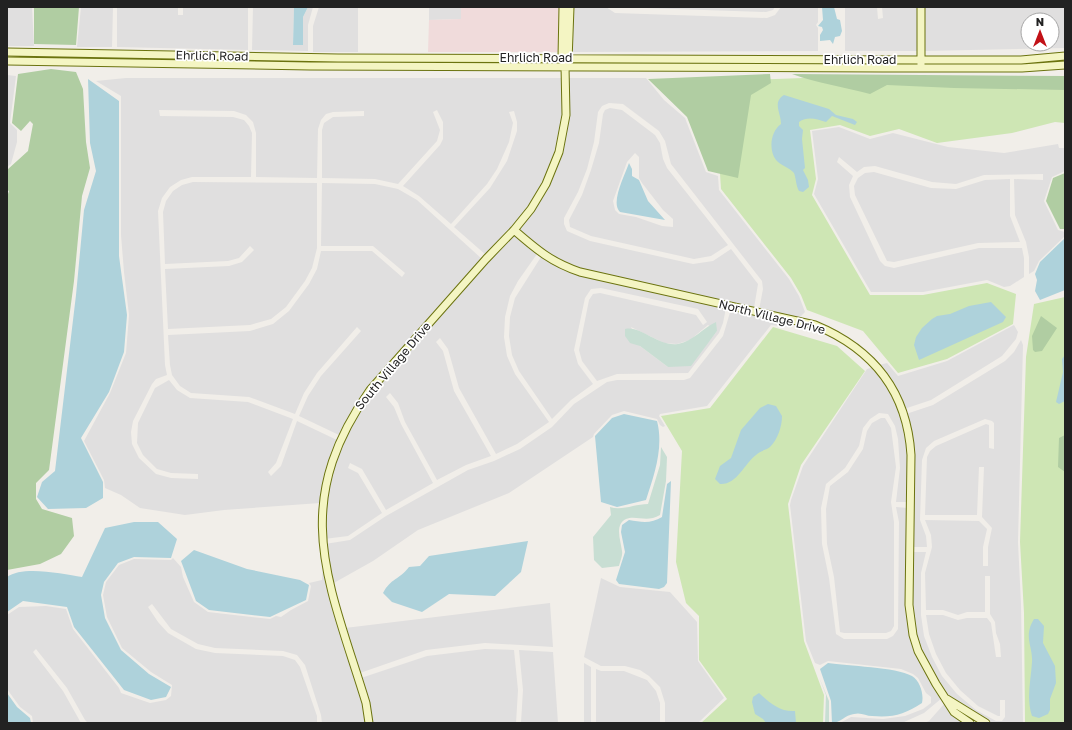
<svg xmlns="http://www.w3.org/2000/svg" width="1072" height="730" font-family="'Golos Text',sans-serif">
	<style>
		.residential { fill: #e0dfdf; fill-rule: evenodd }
		.commercial { fill: #f0dbdb }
		.grass { fill: #cee6b4 }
		.forest { fill: #b0cda2 }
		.wetland { fill: #c8ded3 }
		.water { fill: #aed2db }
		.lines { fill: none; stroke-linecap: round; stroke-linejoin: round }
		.secondary-casing { stroke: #6b730f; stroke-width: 9 }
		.secondary { stroke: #f4f5c3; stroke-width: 7 }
		.labels { text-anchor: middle; stroke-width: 3.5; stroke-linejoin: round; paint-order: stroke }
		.street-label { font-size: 12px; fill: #222; stroke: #fff }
	</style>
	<rect width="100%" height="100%" fill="#f1eee9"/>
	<path class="residential" d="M7,7H32L34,46H7Z
		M81,7H113L112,47H77Z
		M117,7H178V15H183V7H248V50L117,47Z
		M253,7H294L293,45H303V17L308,7H313L308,25V51L252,50Z
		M319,7H358V52H313V26Z
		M429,7H461V19L429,20Z
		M572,7H606L615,13L767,18L775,15L781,7H818V22L816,25L818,28V51L571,52Z
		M614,7H775L773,10L766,12Z
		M845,7H877L878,19L883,18L882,7H918L919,51H845Z
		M923,7H1065V48L924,51ZM1028,20H1052V44H1028Z
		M7,75L16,76L10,123L17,130V142L11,164L7,167Z
		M126,78H563V115L557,151L544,182L529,207L486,255L454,227L490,188L507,161L517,131V122L514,111L509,112L513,123L509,142L497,169L487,184L451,224L419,196L403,186L440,145L443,139V122L437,110L433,112L440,130L437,141L398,184L375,179L322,178V130L324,123L333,117L364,116V111L333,112L326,114L321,120L318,129L317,178L256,177V133L253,122L246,115L234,111L159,110L160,116L233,117L244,120L249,126L252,133L251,177H192L181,180L170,187L162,198L158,211L165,365L167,375L156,379L152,384L133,421L131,432L132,444L139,458L156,474L171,478L198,479V474L171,473L157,469L143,455L137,443L138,423L155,388L169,380L177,390L190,398L248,402L293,419L276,463L268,472L271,476L281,466L297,421L337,440L330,460L320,503L224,510L185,515L140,508L121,495L105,488L104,480L84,441L110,393L126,353L129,315L124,272L121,235V96L96,81Z
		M568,78H646L664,100L685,118L706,172L718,176L719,190L789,279L799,296L805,312L798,319L759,310L763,289L762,281L671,164L665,141L659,131L623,104L609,103L602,106L598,112L594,142L587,169L578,192L564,218V224L567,231L590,241L693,264L713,261L731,249L758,284L754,308L581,270L542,251L517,230L561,153L568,116Z
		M610,108L622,110L655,135L660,143L663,159L667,168L728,245L711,256L694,259L591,236L570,227L569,220L582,195L591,170L599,143L603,114L605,110ZM635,153L639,157V178L642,183L663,210L673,219V227L662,226L636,217L619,214L615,210L613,201L627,162Z
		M839,127L870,139L893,133L948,147L1004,153L1058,144L1059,148H1065V171L1052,177L1044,201L1058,230L1065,232V236L1039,261L1034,271L1029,274V257L1026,242L1015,215L1014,179L1043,180V174L984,175L956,184L932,182L875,166L864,167L857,172L839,157L837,162L853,176L849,185L850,197L880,261L885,266L894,268L979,248H1022L1024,258V277L1010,286L1004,287L987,280L923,292H871L814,194L818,179L812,131Z
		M874,172L931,188L956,189L985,180L1010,179V216L1020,242L978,243L894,262L887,261L855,195L854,186L858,178L865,173Z
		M193,182L317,183V248L312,268L305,281L286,307L271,319L250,325L168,329L165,269L229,266L242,262L254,250L250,246L239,258L228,261L165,264L163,212L166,201L173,191L182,185Z
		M322,183L375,184L398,189L417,200L482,259L368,388L351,412L339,435L299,416L308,396L321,376L361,331L357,327L317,373L304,393L295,414L249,397L191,393L180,386L172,375L170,365L168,335L250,331L273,324L289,311L309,284L317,269L321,251H372L402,277L405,273L373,246H321Z
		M514,233L537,254L518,281L510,296L505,317L504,337L507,356L515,374L549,422L517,444L496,454L459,388L448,349L440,338L436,342L443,351L454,391L491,456L466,465L437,480L405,422L398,403L390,393L386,397L394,407L401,424L433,483L386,510L362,469L350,463L348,468L358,473L382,513L348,536L324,539L327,489L342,440L371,392L486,262Z
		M541,257L559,267L580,275L726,308L723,323L719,333L688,373L617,374L597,381L582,361L579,350L589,300L593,294L600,293L696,315L703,325L707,322L698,309L601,288L591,289L585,298L574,350L578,364L593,384L571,400L552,419L519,371L512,355L509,336L510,317L515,298ZM708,325L717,331L710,340L668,367L640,346L631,327L664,343L677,344L690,340Z
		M731,309L794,323L790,327L771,325L707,406L660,414L659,416L665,426L663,427L660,425L657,419L624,411L612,415L594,434L593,437L509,493L418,530L373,561L332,584L325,544L350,540L386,516L468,470L494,461L520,449L552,427L574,404L607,382L617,380H684L690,378L723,336Z
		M1014,325L1018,332L1016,339L1002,356L931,400L904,409L879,365L887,363L898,376L947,361Z
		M1021,340L1023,345L1018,542L1021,604L1023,723H993L981,718L947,697L920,650L912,618V552H926L921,573V615L924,636L932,657L942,676L957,694L976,710L996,721H1002L1005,717V700H1000V716H998L978,706L960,690L946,673L936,654L929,634L926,615H943L958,620L967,618H987L991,623L996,657H1001L1000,644L996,633L995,622L990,614V576H985V612H967L958,615L943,610H926L925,573L932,547L931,535L925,520L979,521L987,529L983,547V566H988V547L992,528L982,517L984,467H979L977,515H925L927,457L930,451L936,446L986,424L989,425V448L994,449V423L992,421L985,419L934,441L926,448L922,460L920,520L926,536L927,547H912L906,414L933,405L1005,361L1014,352Z
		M874,367L893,394L901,413L908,443V502H896L900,468L898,439L895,426L888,414L879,413L870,419L863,428L859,446L845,468L826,484L821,508L822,544L829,578L836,634L844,639H887L893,636L898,629L899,522L896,507L908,508L907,604L916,652L924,670L942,698L924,713L902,723H840L851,717L883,719L905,716L923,709L931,703V697L926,693L918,678L913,674L901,669L828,661L820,665L815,663L806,641L790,505L791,500L803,466L867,369Z
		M881,418H885L891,428L896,467L891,502L894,522V626L891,631L886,633H844L840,632L834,577L827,544L826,509L830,486L848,472L863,449L867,431L872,423Z
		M173,558L181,567L183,577L194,602L208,612L270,619L276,616L281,617L291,610L308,601L311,586L309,583L322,580L323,564L364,704L367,723H322L321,715L305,665L297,655L283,651L215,648L198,644L171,629L152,604L148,607L158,622L168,633L196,649L215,653L283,656L295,660L300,667L317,716V723H88L85,720L67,688L36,649L33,652L63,691L81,723H33L32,716L20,707L7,689V615L19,607L46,606L66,609L73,629L119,688L121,693L150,703L166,700L171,696L172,685L151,672L122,648L107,617L103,595L106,582L119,565L134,559L171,560Z
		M601,578L620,587L670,592L697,622L698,661L724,698L698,723H665V703L660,687L649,676L640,670L625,666H601L584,657Z
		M550,603L553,647L485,643L426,650L360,673L345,628Z
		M485,649L514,650L518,690L516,723H371L361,678L427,656Z
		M519,650L553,652L558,723H521L523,690Z
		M584,663L591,667V723H584Z
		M596,669L601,671H624L647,680L656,691L660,703V723H596Z
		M945,703L965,723H924L929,721Z"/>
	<path class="commercial" d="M461,7H560L559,52H428L429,20L461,19Z"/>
	<path class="grass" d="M803,78L1065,80V123L1055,122L1012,133L937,143L899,129L870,136L840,125L810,130L816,179L812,195L870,295H923L987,283L1016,294L1013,324L947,359L898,373L863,331L807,310L801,295L791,278L721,189L714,81Z
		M1065,297V723H1025L1024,613L1020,542L1026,357L1034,304Z
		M773,327L837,346L865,371L801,465L788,504L804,641L824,695L823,723H701L727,699L699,660V616L686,603L676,562L682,451L661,416L710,408Z"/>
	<path class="forest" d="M34,7H79L76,45L34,44Z
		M51,69L76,72L83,89L86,142L90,168L82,196L74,281L49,470L36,483V499L42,509L72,518L74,536L61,554L40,564L7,570V197L9,191L7,190V170L28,151L33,124L30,121L21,131L12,123L18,74Z
		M770,74L771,83L751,95L738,178L708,171L687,117L648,79Z
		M792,74L1065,76V90L954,88L887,85L870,94C844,87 817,83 792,74Z
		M1065,173V229H1060L1046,201L1053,178Z
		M1041,316L1057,328L1042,351L1035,352L1033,350L1032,336Z
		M1065,435V472L1058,467L1059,438Z"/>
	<path class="wetland" d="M716,322L717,331L691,366L668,367L640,346L630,343L625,336V329C641,325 658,347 678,344C693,341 703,328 716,322Z
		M661,447L667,457L666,481L660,515C647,523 636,515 626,519C614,525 621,541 622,551C623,555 620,562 619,566L602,568L594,560L593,537L611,515L610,507C622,511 635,504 648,504L660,465Z
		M819,677L829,701V723H825L826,695Z"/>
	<path class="water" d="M294,7H308L303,17V45H293Z
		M822,7H834L837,19L840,20L842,31L840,36L835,37L833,44L830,40L820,41V35L823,30L822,27L818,26L823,20Z
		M88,79L119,101V256L127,315L124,352L109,392L81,438L103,482V498L86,508L48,509L37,497L42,482L55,471L76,295L84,210L96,171L90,143Z
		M784,95L829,109L836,115L853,119L857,122L855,125L832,116L826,122C816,119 808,116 799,122V126L803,130L802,139L805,168L803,170L808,180L809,187L803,192L799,191C796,186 796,178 794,173C790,168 780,165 776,160C768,149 771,131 781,124C781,113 772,102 784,95Z
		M629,163L632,169V176L639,180L648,201L665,220L620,212C610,203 625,175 629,163Z
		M1065,238V290L1040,300L1035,291L1037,280L1035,274L1040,262Z
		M991,302L1006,317L1003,322L919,360L914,345L916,337L922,328L932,319L937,316L950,314L969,306Z
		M1065,355V401L1059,404L1056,402L1063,372L1062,359Z
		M768,404L776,406L782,416C782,426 778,439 770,447C766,450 760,451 756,455C744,464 737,485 720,484L715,479L720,466L731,458L741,430L760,408Z
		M624,414L657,421C664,448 654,475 646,500L617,507L601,502L595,436L612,418Z
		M671,481L667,583L664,587L659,589L619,584L616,580L625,552L621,532L622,525L629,520C641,522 651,524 662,517L667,484Z
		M134,522H158L177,539L171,558L134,557L118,563L104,582L101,595L105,618L121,650L149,674L171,687L166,697L151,700L124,690L74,627L67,607L23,601L7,612V577C23,565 63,574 82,577L105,528Z
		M528,541L521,572L495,596L449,594L422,612L392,602L383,593C391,578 399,580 409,567L420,566L429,556Z
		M194,550L247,569L300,580L309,585L306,600L270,617L209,610L196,601L181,561Z
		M1034,619H1038L1044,626L1043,643L1055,666L1056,683L1050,699V710L1048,714L1039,718L1032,716C1026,698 1031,680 1032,662C1033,646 1023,637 1034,619Z
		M828,663C847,666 896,667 912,676C920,681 924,694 922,703C905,714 893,718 872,716C866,716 861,712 854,714C845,715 840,723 832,723L831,701L820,669Z
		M7,693L17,707L30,718L31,723H7Z
		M759,693C770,703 780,712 795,711L796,723H766L763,719L755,714L752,702L753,697Z"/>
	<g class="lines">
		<defs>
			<path id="secondary" d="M921,7V65
				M7,52L338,58L921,60H1021L1065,56
				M7,61L310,66L883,68H1022L1065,65
				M568,61L570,7
				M514,230C537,250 551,262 580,272L815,325C873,349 907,391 911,455L909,605L913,635L918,651L936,684L954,712L970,723
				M947,699L986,723
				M369,723L366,703C329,582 288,506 370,390L486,259L514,230L531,209L546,184L559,152L566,115L565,66L562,57L563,7"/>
		</defs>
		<use href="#secondary" class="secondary-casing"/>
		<use href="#secondary" class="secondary"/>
	</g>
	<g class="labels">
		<g class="street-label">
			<text transform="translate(212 56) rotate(1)" y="4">Ehrlich Road</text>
			<text x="536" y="62">Ehrlich Road</text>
			<text x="860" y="64">Ehrlich Road</text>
			<text transform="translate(772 317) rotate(14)" y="4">North Village Drive</text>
			<text transform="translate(393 366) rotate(-50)" y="4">South Village Drive</text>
		</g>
	</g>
	<rect width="1072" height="730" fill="none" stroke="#222222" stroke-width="16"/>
	<g transform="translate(1040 32)"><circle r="19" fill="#ffffff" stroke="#a7a7a7"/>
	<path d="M0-3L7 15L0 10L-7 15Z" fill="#c21117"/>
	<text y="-6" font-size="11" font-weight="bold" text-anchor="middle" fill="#222222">N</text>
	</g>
</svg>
